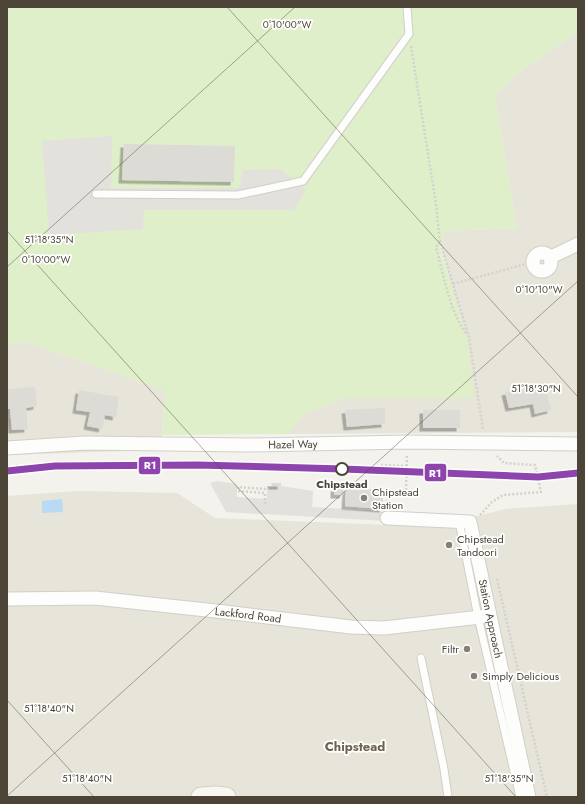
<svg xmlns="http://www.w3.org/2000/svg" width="585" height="804" font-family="Jost,sans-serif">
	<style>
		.residential { fill: #e7e4d9 }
		.green { fill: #dfefca }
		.parking { fill: #e2e1dc }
		.water { fill: #badaf3 }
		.building { fill: #dddbd5; filter: url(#shadow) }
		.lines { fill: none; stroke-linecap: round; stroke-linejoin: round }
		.service-casing { stroke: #d1cfc9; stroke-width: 9 }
		.minor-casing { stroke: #d1cfc9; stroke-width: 15 }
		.secondary-casing { stroke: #d3cfc3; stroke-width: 21 }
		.path { stroke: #d3d2cb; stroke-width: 2.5; stroke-dasharray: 2 2; stroke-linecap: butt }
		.service { stroke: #fdfdfc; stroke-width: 7 }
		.minor { stroke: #fdfdfc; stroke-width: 13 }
		.secondary { stroke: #f7f6f0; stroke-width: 19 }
		.rail-1-casing { stroke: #fff; stroke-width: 10 }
		.rail-1 { stroke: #8e44ad; stroke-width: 7 }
		.ticks { fill: none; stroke: #4b4437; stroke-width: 1; stroke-opacity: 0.45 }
		.stop-dot { fill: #fff; stroke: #4b4437; stroke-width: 2 }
		.poi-dot { fill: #868176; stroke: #fff; stroke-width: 1.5 }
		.labels { text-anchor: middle; stroke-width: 3.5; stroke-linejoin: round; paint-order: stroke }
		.street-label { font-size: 11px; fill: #4b4437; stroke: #fff }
		.stop-label { font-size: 11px; font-weight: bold; fill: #4b4437; stroke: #fff }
		.poi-label { font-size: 11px; fill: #4b4437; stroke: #fff; text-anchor: start }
		.quarter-label { font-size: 13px; font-weight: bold; fill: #6e624d; stroke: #fff }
		.ticks-label { font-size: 10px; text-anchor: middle; fill: #4b4437; stroke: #fff; stroke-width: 3.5; stroke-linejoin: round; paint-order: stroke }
		.line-badge { stroke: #fff; stroke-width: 1.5 }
		.badge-label { font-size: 11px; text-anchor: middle; font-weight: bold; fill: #fff }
	</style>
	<defs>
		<filter id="shadow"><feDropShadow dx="-3.5" dy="3.5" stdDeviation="0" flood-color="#0004"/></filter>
	</defs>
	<rect width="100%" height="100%" fill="#f3f2ec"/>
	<path class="residential" d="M578,31V432L287,434L304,414L345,398H474L451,285L440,242L447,231L517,228L495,94L523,70Z
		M26,342L165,390L162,435L157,450L7,455V345Z
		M78,491L177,493L215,518L435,527L505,509L578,504V797H7V496Z"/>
	<path class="green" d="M7,7H578V31L523,70L495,94L517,228L447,231L440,248L468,342L474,398H345L304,414L287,434L162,435L165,390L26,342L7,345Z"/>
	<path class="parking" d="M112,136L111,188H239L243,170L280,169L306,190L294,210H144L143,229L49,235L42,141Z
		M217,481L237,484V497L267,499V486H281L313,491L312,507L440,515V524L226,512L210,483Z"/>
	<path class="water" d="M62,499L63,512L42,513V501Z"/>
	<path class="building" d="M124,144L235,146L234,182L122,180Z
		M545,384L551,410L535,414L533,404L509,408L505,392Z
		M35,387L37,406L26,408L28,429L12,430L10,409H7V389Z
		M79,390L119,397L116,417L105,415L102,429L87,426L90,412L76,410Z
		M385,408V424L347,427L345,410Z
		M423,410H460V428H423Z
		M271,483H281V486H272Z
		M334,488H344L343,495H334Z
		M346,488L383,490V509L345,506Z"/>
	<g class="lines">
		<defs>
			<path id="service" d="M96,194L238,195L303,181L409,34L407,7
				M459,521L478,617L520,797
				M421,658L444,769L448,797"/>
			<g id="minor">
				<circle cx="542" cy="262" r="9"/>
				<path d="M551,257L578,244"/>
				<path id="s1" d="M7,448L85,443L248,445L408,442L578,444"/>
				<path id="s2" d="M387,518L470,522L529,797"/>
				<path id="s3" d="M7,599L95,598L225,612L351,627L384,628L489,616"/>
			</g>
			<path id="secondary" d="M201,797L216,796L226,797"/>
		</defs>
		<use href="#service" class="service-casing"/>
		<use href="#minor" class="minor-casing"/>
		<use href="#secondary" class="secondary-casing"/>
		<path class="path" d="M411,46L436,204L440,242L469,337L483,430
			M440,242L436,247C444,276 449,310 467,335
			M453,284L533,262
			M381,465L406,466
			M265,504V493L238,491V487L265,489V486
			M387,506V490L406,491L407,454
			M480,515L492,502L503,495L541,492L535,465L504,463L497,456
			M497,579L547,797"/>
		<use href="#service" class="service"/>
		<use href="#minor" class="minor"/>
		<use href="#secondary" class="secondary"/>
		<defs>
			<path id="rail-1" d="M7,471L55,466L198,465L343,469L538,477L578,473"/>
		</defs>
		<use href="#rail-1" class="rail-1-casing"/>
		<use href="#rail-1" class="rail-1"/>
	</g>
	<path class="ticks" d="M227,7L578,397M7,231L516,797M7,267L295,7M7,700L94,797M7,796L578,281"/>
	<circle class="stop-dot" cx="342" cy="469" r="6"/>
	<g class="poi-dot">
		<circle cx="364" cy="498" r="4"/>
		<circle cx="449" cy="545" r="4"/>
		<circle cx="467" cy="649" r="4"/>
		<circle cx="474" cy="676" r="4"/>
	</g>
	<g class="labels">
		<g class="street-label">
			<text dy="4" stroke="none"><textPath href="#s1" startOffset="286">Hazel Way</textPath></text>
			<text dy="4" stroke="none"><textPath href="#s3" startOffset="242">Lackford Road</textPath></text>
			<text dy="4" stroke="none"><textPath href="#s2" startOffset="182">Station Approach</textPath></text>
		</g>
		<g class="stop-label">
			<text x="342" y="488">Chipstead</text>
		</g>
		<g class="poi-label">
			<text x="372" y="496">Chipstead<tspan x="372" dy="13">Station</tspan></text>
			<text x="457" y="543">Chipstead<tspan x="457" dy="13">Tandoori</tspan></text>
			<text x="459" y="653" text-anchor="end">Filtr</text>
			<text x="482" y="680">Simply Delicious</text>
		</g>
		<g class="quarter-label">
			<text x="355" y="751">Chipstead</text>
		</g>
	</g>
	<g class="ticks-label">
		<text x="287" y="28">0°10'00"W</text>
		<text x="49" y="243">51°18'35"N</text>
		<text x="46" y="263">0°10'00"W</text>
		<text x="539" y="293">0°10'10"W</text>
		<text x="536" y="392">51°18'30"N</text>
		<text x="49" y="712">51°18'40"N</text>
		<text x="87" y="782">51°18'40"N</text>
		<text x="509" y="782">51°18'35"N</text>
	</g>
	<g class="line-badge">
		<rect x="138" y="456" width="23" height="19" rx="4" fill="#8e44ad"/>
		<rect x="424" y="463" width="23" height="19" rx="4" fill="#8e44ad"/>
	</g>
	<g class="badge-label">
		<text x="150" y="469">R1</text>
		<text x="435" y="477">R1</text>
	</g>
	<rect width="585" height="804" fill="none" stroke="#4b4437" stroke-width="16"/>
</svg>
